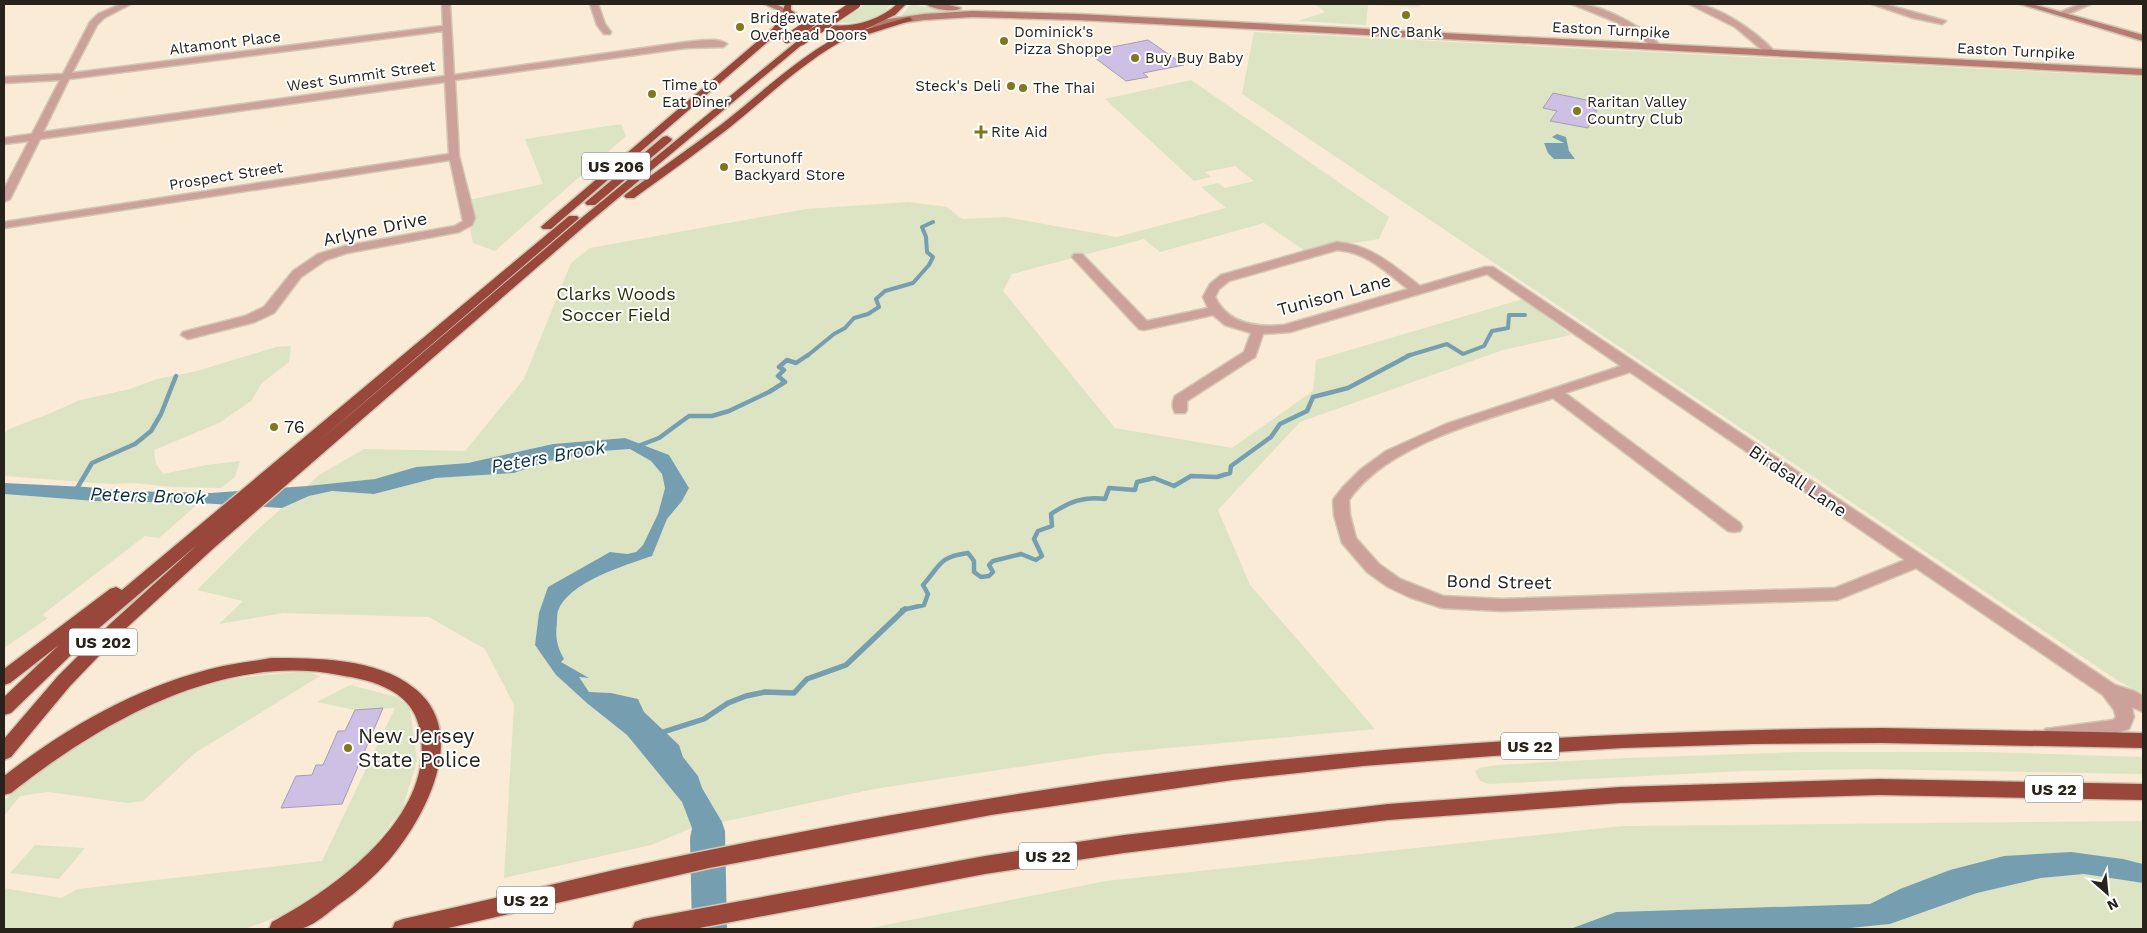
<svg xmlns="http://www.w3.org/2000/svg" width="2147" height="933" font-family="'Work Sans',sans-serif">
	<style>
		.green { fill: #dce4c4 }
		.water { fill: #759fb1 }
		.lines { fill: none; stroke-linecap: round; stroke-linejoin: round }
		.stream-far2 { stroke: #759fb1; stroke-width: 4 }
		.stream-far1 { stroke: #759fb1; stroke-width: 4.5 }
		.stream { stroke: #759fb1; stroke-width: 5.5 }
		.building { fill: #cec0e5; stroke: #a59db3 }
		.street-casing { stroke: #d3c7b3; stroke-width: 3 }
		.secondary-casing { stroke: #d3c7b3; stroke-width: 3 }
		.highway-casing { stroke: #d3c7b3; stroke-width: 3 }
		.street { fill: #cba19a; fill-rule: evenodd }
		.secondary { fill: #b77b71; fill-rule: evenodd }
		.highway { fill: #99463b; fill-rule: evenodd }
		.highway-bridge-casing { stroke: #d3c7b3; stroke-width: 11; stroke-linecap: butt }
		.highway-bridge { stroke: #99463b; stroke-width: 9 }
		.poi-dot { fill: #81781e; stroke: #fff; stroke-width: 2 }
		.labels { text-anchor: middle; stroke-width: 4; stroke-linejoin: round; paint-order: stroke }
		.far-poi-label { font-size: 15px; fill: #27221a; stroke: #fff; text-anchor: start }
		.far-street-label { font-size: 15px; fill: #27221a; stroke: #fff }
		.shield { fill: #fff; stroke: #68645f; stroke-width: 1 }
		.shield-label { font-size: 16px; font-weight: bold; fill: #27221a }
		.street-label { font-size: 18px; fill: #27221a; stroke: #fff }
		.park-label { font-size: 18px; fill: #272e00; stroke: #fff }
		.poi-label { font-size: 18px; fill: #27221a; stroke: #fff; text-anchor: start }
		.water-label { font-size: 19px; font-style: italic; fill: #0b3342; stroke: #fff }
		.near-poi-label { font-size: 21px; fill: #27221a; stroke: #fff; text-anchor: start }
	</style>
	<rect width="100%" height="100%" fill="#f9ebd5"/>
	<path class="green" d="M866,4H891C879,22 856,23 836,23Z
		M911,4L942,10L984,12L901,16Z
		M1315,4H1415L1422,7L1368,5L1366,25L1298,21L1325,12Z
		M1254,32L2143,77V695L2117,680L1242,94Z
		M1191,80L1389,217L1379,239L1347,244L1308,253L1264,223L1160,252L1144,239L1012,274L1003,291L1115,428L1232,448L1313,391L1316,360L1523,299L1571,335L1503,350L1300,422L1218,510L1250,585L1375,729L1104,754L874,789L722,822L702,788L698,776L683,757L679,745L644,712L638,699L611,693L589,692L578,676L587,678L561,662L564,659C557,647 555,637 557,622C557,619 557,614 558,611C568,582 626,565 652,555L667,519L682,501L689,488L669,455L625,438L553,444L468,463L416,467L375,479L307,486L319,475L364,449L465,451L524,379L571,263L590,248L806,209L908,202L947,207L962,219L1005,217L1117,237L1226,208L1201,187L1218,183L1225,188L1254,181L1235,166L1205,172L1211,177L1194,181L1105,99Z
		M621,124L626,136L495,251L473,243L464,201L543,184L525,139Z
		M291,346L289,362L262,383L251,401L219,423L154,450L156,464L163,474L206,465L240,461L235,477L221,488L172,487L133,483L110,484L4,476V433L9,429L51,413L80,400L130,389L157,379L197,371L276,347Z
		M630,448L651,461L662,474L665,488L658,514L643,545L636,552L627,554L610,552L548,587L535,645L556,675L588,704L627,735L682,802L692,828L651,845L504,878L514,705L485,649L429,617L283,613L219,624L243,601L197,590L256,531L282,508L309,496L332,491L374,494L436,478L514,473L548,461L601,451Z
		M5,494L95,501L199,503L159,538L145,536L42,615L48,618L4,648Z
		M305,671L320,676L195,753L143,801L128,803L48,792L20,796L4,816V801L38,770L118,719L171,696L219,680Z
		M350,685L397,697L410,708L417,761L402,810L357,866L297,910L244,929H4V888L61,898L78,889L322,861L395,708L355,710L317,702Z
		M1800,752H1985L2143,757V774L1867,769L1743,771L1490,784L1480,781L1475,771L1479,768L1498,765L1625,758Z
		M2143,821V864L2123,859L2004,856L1950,870L1900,889L1870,904L1616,912L1570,929H865L1106,881L1622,826Z
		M35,845L85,848L59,879L10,873Z
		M2084,874L2143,883V929H1840L1890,924L1977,893L2041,878Z"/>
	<path class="water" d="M1557,134L1566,137L1569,151L1575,159H1554L1548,153L1544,143H1564L1552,137Z
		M625,438L669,455L689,488L682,501L667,519L652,556C626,565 568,582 558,611C557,614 557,619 557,623C555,637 557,647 564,659L561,662L589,678L579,677L589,692L611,693L638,699L644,712L679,745L683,757L698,776L702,788L722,822L725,831L727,929H692L690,838L692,828L682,802L627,735L588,704L556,675L535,645L539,613L548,587L610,552L627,554L636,552L643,545L658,514L665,488L662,474L651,461L630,449L601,451L548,461L514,473L436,478L374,494L332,491L309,496L282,508L199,503L95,501L4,494V483L86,487L124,491L211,493L307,486L375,479L416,467L468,463L553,444Z
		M2071,852L2123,859L2143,864V883L2084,874L2041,878L1977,893L1890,924L1840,929H1570L1616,912L1870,904L1900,889L1950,870L2004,856Z"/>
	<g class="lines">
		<path class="stream-far2" d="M807,356L834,334L845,328L854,318L868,314L879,307L876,299L885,291L913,283L929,265L933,257L927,252L926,237L922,227L933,222
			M1407,356L1447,344L1463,354L1484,346L1492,331L1508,328L1509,315H1525"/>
		<path class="stream-far1" d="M638,446L659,438L689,416H712L729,411L769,392L785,382L778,376L784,370L779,367L787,360L796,363L808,355
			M76,490L92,463L135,444L151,431L161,414L176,376
			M902,610L924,605L928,594L923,585C941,565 938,557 968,553L974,561V572L981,577L989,576L993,572L989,565L993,561L1021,554L1036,560L1042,556L1034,539L1038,531L1052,526L1051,514C1069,502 1083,496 1105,499L1109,488L1135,490L1137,482L1154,478L1174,486L1191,476L1217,477L1230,473L1231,466L1271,437L1280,424L1307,411L1313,397L1348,388L1410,355"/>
		<path class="stream" d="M660,733L704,719L728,703L746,696L765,692L794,693L807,679L846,665L905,609"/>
	</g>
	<path class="building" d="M1148,40L1184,65L1143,73L1148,77L1126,81L1087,52Z
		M1553,93L1591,101L1588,106L1595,108L1594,110L1597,111L1588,128L1550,121L1557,111L1543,108Z
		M383,708L342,804L281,808L296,776L312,775L316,765H323L338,731H345L355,710Z"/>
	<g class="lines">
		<defs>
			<path id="street" d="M121,4H131L104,18L97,25L72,73L443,26L442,4H450L454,75L686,42C698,41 718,37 727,44L723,47L686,48L455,80L459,156L475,218L472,225L459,232L347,253L326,260L301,277L274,313L255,322L188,339L181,335L183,332L245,316L264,307L293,271L318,254L345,246L455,226L463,221L450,160L4,228V222L449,154L445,82L40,139L10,199L4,202V189L29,141L4,144V138L32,134L60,80L4,83V77L63,74L90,22L98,14ZM443,31L445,76L43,132L69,79Z
				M590,4H598L605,24L611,32L610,34H604L597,25Z
				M1572,4C1598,2 1645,27 1662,47L1661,49H1655L1636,34L1616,22Z
				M1689,4C1715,2 1758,33 1775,52L1770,55L1767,54L1735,27Z
				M1872,4H1884L1946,21L1942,24L1913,18Z
				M2080,4H2091L2063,16L2056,14Z
				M1337,242C1371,245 1394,266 1420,286L1485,267H1493L2115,685L2134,691L2143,696V712L2132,707L2134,717L2129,729L2114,734L2052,741L2045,739L2043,734L2045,729L2113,720L2116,717L2114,710L2103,695L1916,568L1837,600L1502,611L1442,608L1409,597L1388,587L1367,572L1342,543L1334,515L1333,500L1343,487L1360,470L1386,451L1446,424L1621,366L1487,274L1290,332L1263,334L1255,357L1187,401V410L1185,413H1175C1172,408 1172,401 1175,396L1244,352L1251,333L1225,325L1213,315L1144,330L1139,329L1072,257L1074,254H1082L1147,321L1208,308L1203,297L1210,284L1221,275ZM1337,250C1367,252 1386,272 1408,289L1284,325C1256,328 1228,324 1215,297L1219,289L1229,281ZM1630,372L1905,560L1835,588L1502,599L1443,596L1400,579L1379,564L1356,538L1350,515L1349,500C1388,443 1489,419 1553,398L1728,531L1734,532L1740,531L1742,527L1740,523L1565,393Z"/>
			<path id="secondary" d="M764,4H775L791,11L784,13Z
				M926,4H945L961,8C955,13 932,9 926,4Z
				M2020,4H2032L2143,35V41Z
				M972,11L1078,14L2143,69V75L1078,20L972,17L924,20L867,28L863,25L867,22L924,14Z"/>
			<path id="highway" d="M785,4H791V10C821,34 870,29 897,4H906L895,15L863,30L909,17L913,20L859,37L855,34C808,57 770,95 729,128C698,152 666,175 634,198H626L624,196L626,194C658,170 690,148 722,124C764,91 802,53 851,30C831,32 805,31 790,18L779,32L551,229H543L541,227L543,225L773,28L784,13L783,11Z
				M801,38L805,41L804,43L587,224L215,547L122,632L70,686L11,757L4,760V739L58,676L110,624L197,545L99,628L11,713L4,715V697L59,645L10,683L4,685V669L110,589L116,587L122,590L569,216H577L579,218L577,220L313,446L579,220Z
				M667,136L672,139L671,141L595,205H587L585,203L587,201L663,137Z
				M271,658C316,658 377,658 414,688C471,732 425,818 389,860C374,877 357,892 338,905C328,913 312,927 299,929C291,931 278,930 269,929L272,922C334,889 431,819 421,738C419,716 409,700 390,690C374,681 357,678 339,675C222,652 99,723 11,793L4,795V776C68,726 142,684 223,666C239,663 255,661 271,658Z
				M1883,728L2143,733V748L1883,743L1753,744L1623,748L1493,756L1363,766L1233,780L991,815L709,868L444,929H392L395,922L403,919C476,903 549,885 623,868C782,834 942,804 1104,781C1362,745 1622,730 1883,728Z
				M1879,779L2143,784V800L1879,795L1620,803L1388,820L1124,853L985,874L694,929H632L635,922L643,919L985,856L1124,835L1388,804L1620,787Z"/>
		</defs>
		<use href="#street" class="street-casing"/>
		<use href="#secondary" class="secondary-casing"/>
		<use href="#highway" class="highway-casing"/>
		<use href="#street" class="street"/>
		<use href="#secondary" class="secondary"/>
		<use href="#highway" class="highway"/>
		<defs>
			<path id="highway-bridge" d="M787,39L808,25
				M801,41L856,4"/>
		</defs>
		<use href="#highway-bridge" class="highway-bridge-casing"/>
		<use href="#highway-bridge" class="highway-bridge"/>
	</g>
	<g class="poi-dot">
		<circle cx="1406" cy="15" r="5"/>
		<circle cx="740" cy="27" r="5"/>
		<circle cx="1004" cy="41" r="5"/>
		<circle cx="1135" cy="58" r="5"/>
		<circle cx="1011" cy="86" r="5"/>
		<circle cx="1023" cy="88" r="5"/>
		<circle cx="652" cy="94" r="5"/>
		<circle cx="1577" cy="111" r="5"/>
		<path d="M978.5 124.5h5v5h5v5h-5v5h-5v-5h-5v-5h5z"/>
		<circle cx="724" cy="167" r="5"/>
		<circle cx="274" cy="427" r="5"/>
		<circle cx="348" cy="748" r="5"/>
	</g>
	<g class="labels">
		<g class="far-poi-label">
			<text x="750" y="23">Bridgewater<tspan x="750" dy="17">Overhead Doors</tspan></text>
			<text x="1014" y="37">Dominick's<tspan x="1014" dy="17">Pizza Shoppe</tspan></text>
			<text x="1406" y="37" text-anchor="middle">PNC Bank</text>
			<text x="1145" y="63">Buy Buy Baby</text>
			<text x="662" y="90">Time to<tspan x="662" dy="17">Eat Diner</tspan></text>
			<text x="1001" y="91" text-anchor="end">Steck's Deli</text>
			<text x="1033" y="93">The Thai</text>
			<text x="1587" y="107">Raritan Valley<tspan x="1587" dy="17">Country Club</tspan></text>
			<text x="991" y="137">Rite Aid</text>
			<text x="734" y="163">Fortunoff<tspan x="734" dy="17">Backyard Store</tspan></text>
		</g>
		<g class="far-street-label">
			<text transform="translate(1611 30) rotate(3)" y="5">Easton Turnpike</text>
			<text transform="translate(225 43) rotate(-7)" y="5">Altamont Place</text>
			<text transform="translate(2016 51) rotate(3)" y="5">Easton Turnpike</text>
			<text transform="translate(361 76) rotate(-8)" y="5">West Summit Street</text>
			<text transform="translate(226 176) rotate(-9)" y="5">Prospect Street</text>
		</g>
		<g class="shield">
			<rect x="582" y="152.5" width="68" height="27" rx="4"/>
			<rect x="69" y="628.5" width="68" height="27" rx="4"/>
			<rect x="1501" y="732.5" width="58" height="27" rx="4"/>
			<rect x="2025" y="775.5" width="58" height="27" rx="4"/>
			<rect x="1019" y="842.5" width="58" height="27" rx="4"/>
			<rect x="497" y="886.5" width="58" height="27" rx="4"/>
		</g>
		<g class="shield-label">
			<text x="616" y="172">US 206</text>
			<text x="103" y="648">US 202</text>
			<text x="1530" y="752">US 22</text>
			<text x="2054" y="795">US 22</text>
			<text x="1048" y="862">US 22</text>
			<text x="526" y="906">US 22</text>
		</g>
		<g class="street-label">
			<text transform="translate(375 229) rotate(-12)" y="6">Arlyne Drive</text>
			<text transform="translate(1334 295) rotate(-15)" y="6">Tunison Lane</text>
			<text transform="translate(1798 481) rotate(34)" y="6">Birdsall Lane</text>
			<text transform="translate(1499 582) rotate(1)" y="6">Bond Street</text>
		</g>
		<g class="park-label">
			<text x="616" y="300">Clarks Woods<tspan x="616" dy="21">Soccer Field</tspan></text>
		</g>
		<g class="poi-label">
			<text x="284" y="433">76</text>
		</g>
		<g class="water-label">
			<text transform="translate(548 456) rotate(-10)" y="7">Peters Brook</text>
			<text transform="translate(148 495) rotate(2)" y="7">Peters Brook</text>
		</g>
		<g class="near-poi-label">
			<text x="358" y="743">New Jersey<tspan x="358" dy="24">State Police</tspan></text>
		</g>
	</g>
	<rect width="2147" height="933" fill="none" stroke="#27221a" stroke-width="10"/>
	<g transform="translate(2107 893) rotate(153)" stroke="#ffffff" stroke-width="4" paint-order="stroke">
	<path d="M0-4L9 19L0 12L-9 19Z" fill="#27221a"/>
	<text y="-8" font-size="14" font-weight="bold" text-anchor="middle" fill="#27221a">N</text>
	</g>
</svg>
